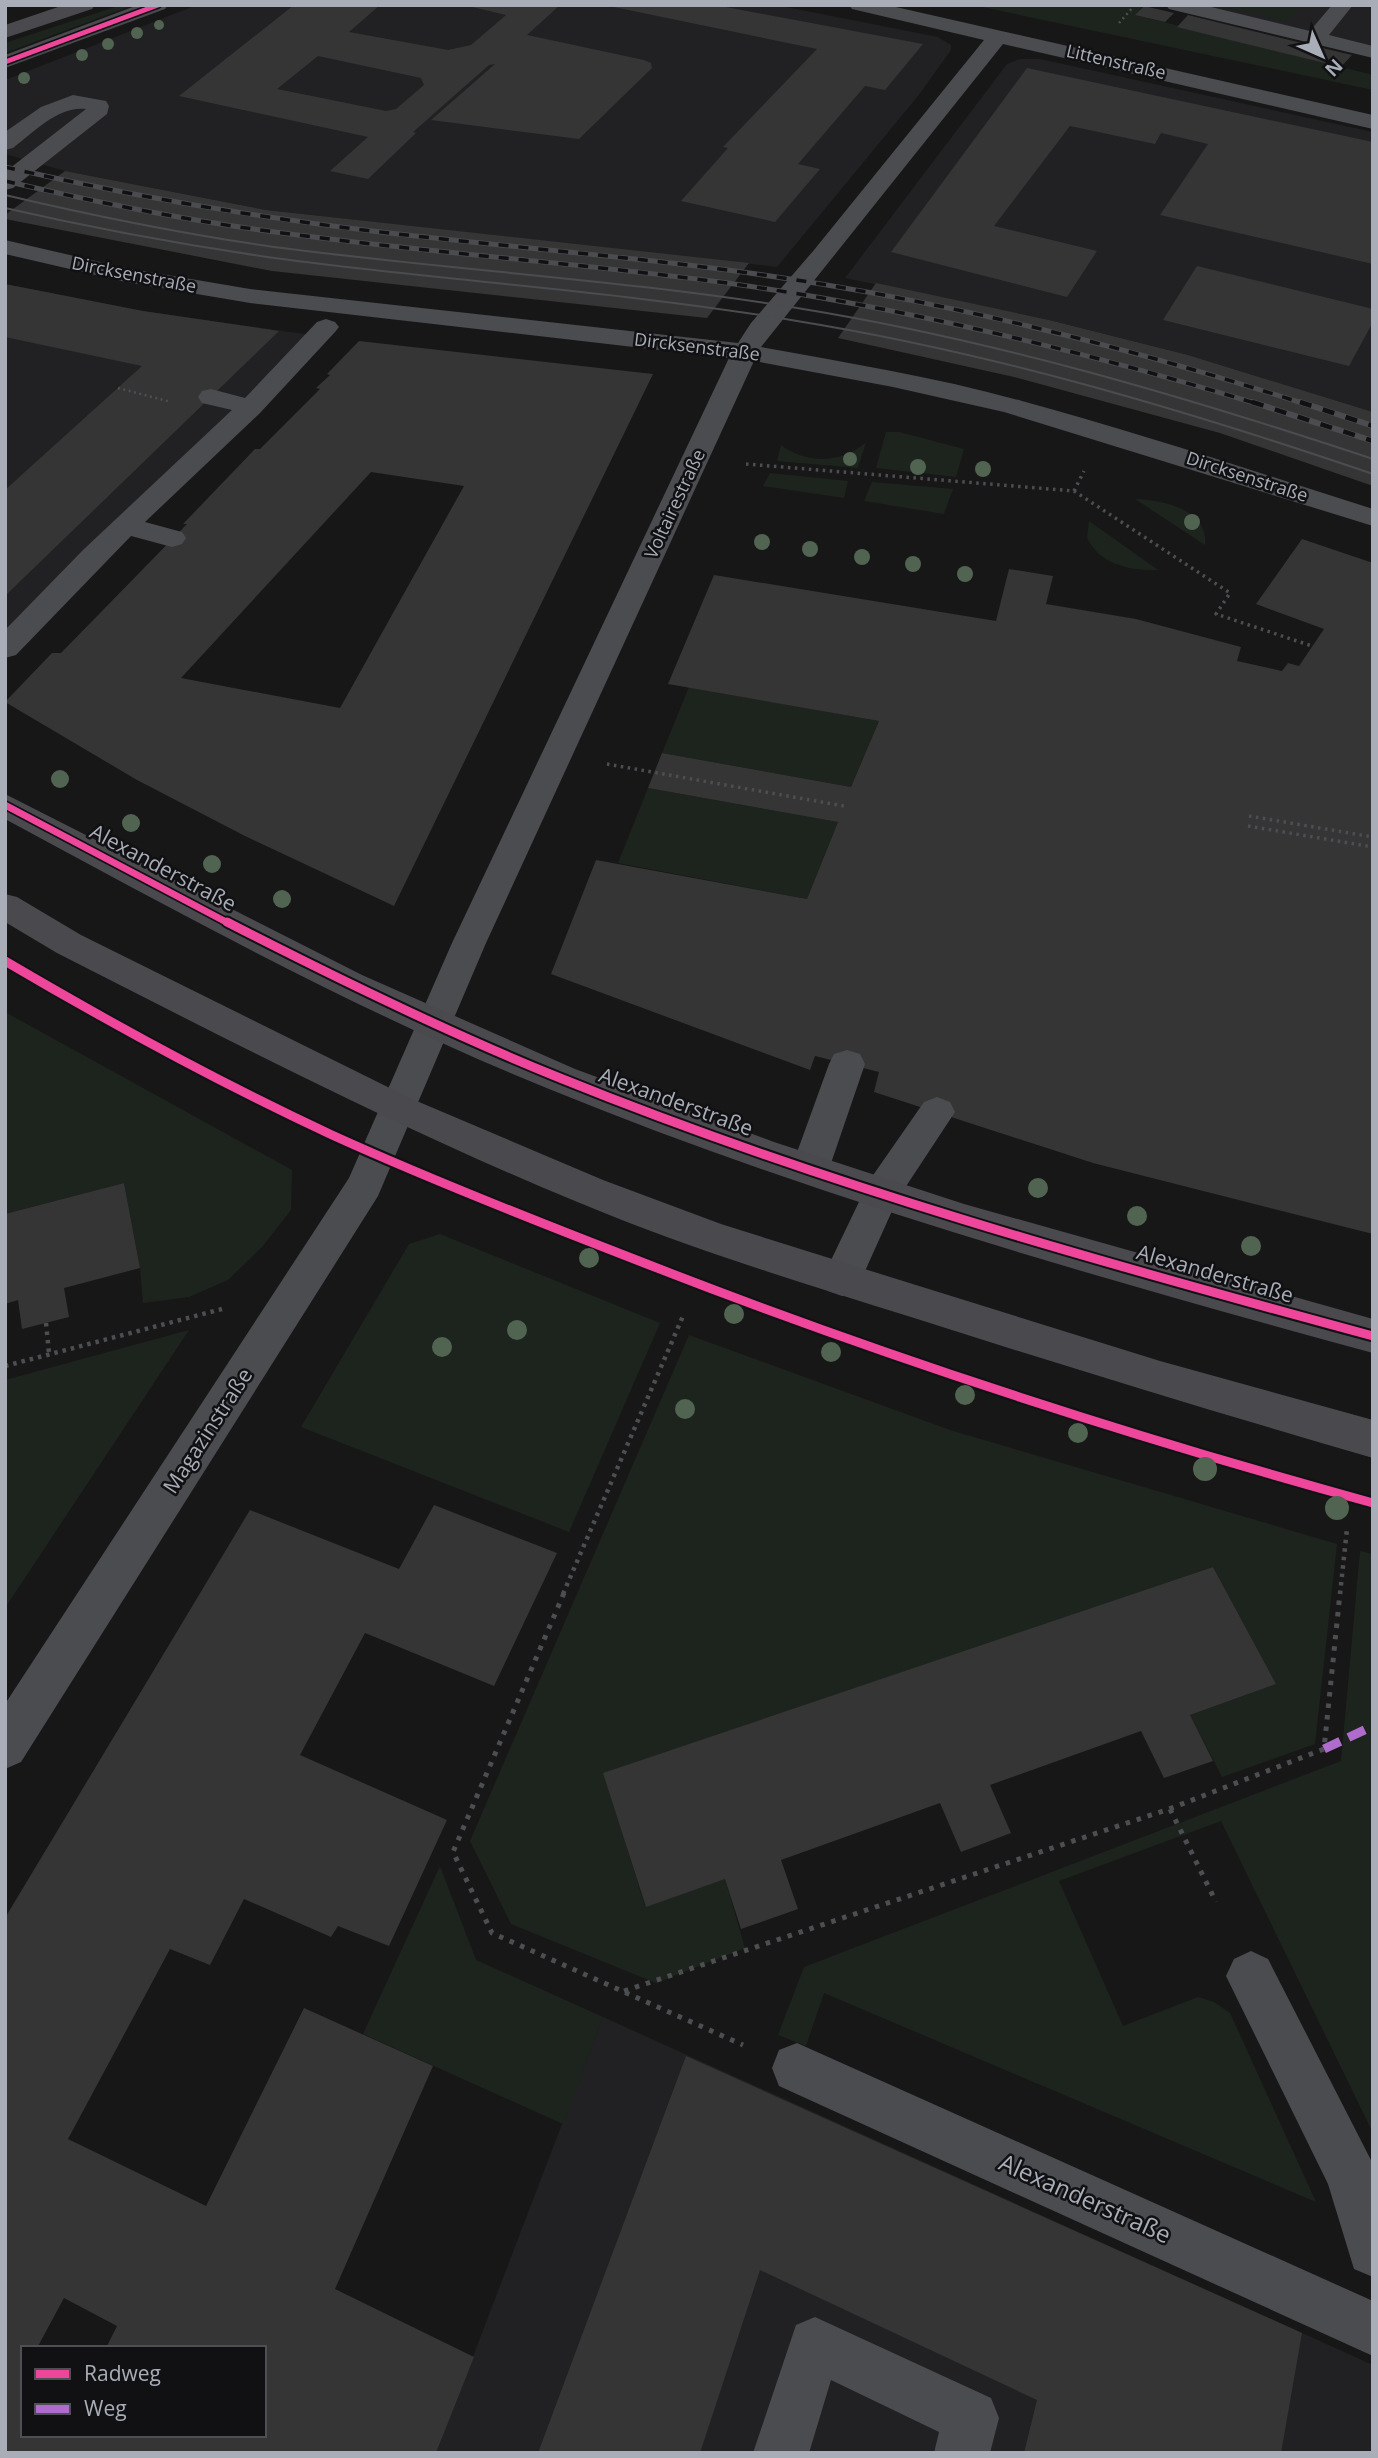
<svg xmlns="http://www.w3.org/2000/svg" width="1378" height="2458" font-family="'Open Sans',sans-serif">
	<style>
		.built { fill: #212123 }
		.green { fill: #1d241e }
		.building { fill: #353536; fill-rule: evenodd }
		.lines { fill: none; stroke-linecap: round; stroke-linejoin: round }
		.path-far3 { stroke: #4d4e52; stroke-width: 2.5; stroke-dasharray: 2 3.5; stroke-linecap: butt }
		.path-far2 { stroke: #4d4e52; stroke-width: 3.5; stroke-dasharray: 2.5 4.5; stroke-linecap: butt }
		.path-far1 { stroke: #4d4e52; stroke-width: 4.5; stroke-dasharray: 3.5 5; stroke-linecap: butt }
		.path { stroke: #4d4e52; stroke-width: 5; stroke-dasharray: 4.5 7; stroke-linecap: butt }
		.service { fill: #4b4c50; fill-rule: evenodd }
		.minor { fill: #4b4c50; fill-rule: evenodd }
		.secondary { fill: #4a4a4e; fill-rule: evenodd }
		.tram { stroke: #4b4c4f; stroke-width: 2 }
		.rail-far1-casing { stroke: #4b4c4f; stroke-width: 5 }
		.rail-casing { stroke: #4b4c4f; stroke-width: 6 }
		.rail-far1 { stroke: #111113; stroke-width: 3.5; stroke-dasharray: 10; stroke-linecap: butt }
		.rail { stroke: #111113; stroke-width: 4.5; stroke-dasharray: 12; stroke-linecap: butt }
		.quiet { stroke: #b06ccc; stroke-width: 9; stroke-dasharray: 18 9; stroke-linecap: butt }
		.cycleway-far2-casing { stroke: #111113; stroke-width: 8 }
		.cycleway-far1-casing { stroke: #111113; stroke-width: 10 }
		.cycleway-casing { stroke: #111113; stroke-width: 13 }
		.cycleway-far2 { stroke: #ed469a; stroke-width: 5 }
		.cycleway-far1 { stroke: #ed469a; stroke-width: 7 }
		.cycleway { stroke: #ed469a; stroke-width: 9 }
		.tree { fill: #506451 }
		.labels { text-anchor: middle; stroke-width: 5; stroke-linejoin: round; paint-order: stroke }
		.far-street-label { font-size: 18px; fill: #a8adb8; stroke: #111113 }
		.street-label { font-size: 21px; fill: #a8adb8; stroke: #111113 }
		.near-street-label { font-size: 24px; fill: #a8adb8; stroke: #111113 }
	</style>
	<rect width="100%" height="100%" fill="#171717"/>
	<path class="built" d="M197,5H776L938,37L951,45V50L918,96L777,267L266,210L65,171L5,154V80Z
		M1194,5H1373V48Z
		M1020,59H1040L1373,132V412L1188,355L1049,320L845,278L1007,64Z
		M5,284L143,311L318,336L5,645Z
		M603,2017L1373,2365V2453H436Z"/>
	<path class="green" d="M121,5H134L5,53V43Z
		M973,5H1143L1136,15L1373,75V90Z
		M1216,5H1303L1286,21Z
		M886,432H899L964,449L956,477L876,468Z
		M866,442L858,468L777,461L781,445C806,464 843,464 866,442Z
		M770,473L848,481L844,498L763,486Z
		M872,482L953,489L944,514L864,501Z
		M1135,499C1162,500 1209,509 1205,545Z
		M1089,521L1158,570C1131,571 1100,565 1087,538Z
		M689,687L879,721L851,787L662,753Z
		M648,788L838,822L807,899L618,863Z
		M5,1012L292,1170L291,1210L262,1247L228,1280L189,1297L143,1303L140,1268L124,1183L5,1214Z
		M440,1234L660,1323L569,1532L301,1427L409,1244Z
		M189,1330L5,1608V1380Z
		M689,1335L950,1430L1337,1544L1315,1744L1222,1777L1190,1715L1276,1684L1213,1567L604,1773L645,1906L725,1879L745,1948L656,1983L511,1924L470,1841Z
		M1360,1551L1373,1554V2133L1221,1821L1059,1881L1123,2026L1198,1997L1214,2002L1230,2013L1316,2202L824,1993L806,2046L778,2035L804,1967L1341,1761Z
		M440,1866L476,1960L603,2017L563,2124L363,2034Z"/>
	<path class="building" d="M294,5H380L349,32L448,50L471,45L506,15L464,5H560L527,35L644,60L651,63L652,68L579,139L431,120L495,64L489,65L413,132L416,133L368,179L330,171L368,137L179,96ZM318,56L421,78L424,85L396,109L386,111L277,89Z
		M604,5H715L923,44L885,90L865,86L798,164L820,169L775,222L681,201L728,148L723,147L817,49Z
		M1144,6L1174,13L1165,22L1135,15Z
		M1188,15L1314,46L1352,55L1341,67L1177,27Z
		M1027,68L1373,142V264L1160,215L1208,144L1161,133L1155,144L1070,126L994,226L1097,251L1067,297L891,252Z
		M65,171L266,210L749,263L707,318L272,271L5,219V215Z
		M1197,266L1373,309V322L1349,366L1163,320Z
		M876,283L1049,320L1188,355L1373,412V486L1220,433L1014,377L838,338Z
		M5,284L143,311L279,331L5,596V490L142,366L5,337Z
		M359,341L653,374L394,906L245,836L137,780L5,702L52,653H61L187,524H183L255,449H260L320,389L316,388L330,375L327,374ZM371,472L464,486L340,708L181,678Z
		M1302,539L1373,563V1234L1093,1163L874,1092L879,1072L815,1056L810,1070L551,974L596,860L807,899L838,822L648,788L662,753L851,787L879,721L668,684L714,575L996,621L1009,569L1053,576L1046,604L1136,619L1241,647L1237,661L1282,671L1288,663L1299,666L1324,629L1256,604Z
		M124,1183L140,1268L64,1288L69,1317L22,1329L18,1300L5,1304V1214Z
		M434,1505L557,1553L494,1686L365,1633L300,1755L447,1820L389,1946L338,1926L331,1937L244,1899L210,1965L170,1949L68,2139L206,2206L304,2008L433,2066L335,2289L474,2357L436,2453H5V1918L250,1510L399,1569ZM64,2298L117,2326L106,2348H264V2435H23V2348H37Z
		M1213,1567L1276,1684L1190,1715L1213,1761L1164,1778L1141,1731L990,1785L1011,1833L961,1852L940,1803L781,1860L798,1909L741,1929L725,1879L646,1907L603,1773Z
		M686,2056L1302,2333L1281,2453H1024L1037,2400L760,2270L700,2453H538Z"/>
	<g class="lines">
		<path class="path-far3" d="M1119,23L1134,6
			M118,388L171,402"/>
		<path class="path-far2" d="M746,464L1074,491L1230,593L1216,614L1312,646
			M1074,491L1084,471
			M607,764L844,806
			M1249,816L1373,837
			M1248,826L1373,847"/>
		<path class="path-far1" d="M46,1323L49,1353
			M5,1366L222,1309
			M563,1594L683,1316
			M1340,1594L1347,1529"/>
		<path class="path" d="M564,1593L453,1852L492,1933L743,2045
			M1170,1809L1216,1902
			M624,1991L1169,1809L1324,1749L1340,1593"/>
		<path class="service" d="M73,95L106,101L109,106L107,114L13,188L5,190V172L86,109C58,106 34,132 13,148L5,150V132L41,107Z
			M326,319L335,322L339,327L335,332L260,413L145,522L182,532L186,538L182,544L172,547L131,536L16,655L5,658V630L83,550L232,410L202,403L198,397L202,391L211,389L245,398L317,322Z
			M847,1050L860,1054L865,1064L829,1169L823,1180L810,1184L797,1180L791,1169L829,1064L834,1054Z
			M937,1097L950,1102L955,1112L897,1200L856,1291L842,1296L828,1291L822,1279L869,1181L924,1102Z
			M1251,1951L1268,1959L1373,2164V2277L1354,2269L1328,2184L1226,1976L1234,1959Z
			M815,2317L991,2398L999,2418L990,2453H934L939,2432L831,2380L809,2453H753L796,2325Z"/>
		<path class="minor" d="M849,5H887L1373,115V129L1003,44L761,347C848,363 936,377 1022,401C1140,433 1256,472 1373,509V526L1004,412L893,387L754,361L486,943L378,1196L21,1762L5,1769V1704L349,1178L452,943L729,358L250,303L126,282L5,254V240L126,268L250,289L738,343L751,323L814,250L984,40L852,9Z
			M1166,5H1203L1310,31L1332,5H1353L1329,35L1373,46V58L1169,9Z
			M797,2043L1373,2301V2356L779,2086L772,2068L779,2050Z"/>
		<path class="secondary" d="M64,5H95L92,9L5,38V25Z
			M138,5H168L165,9L5,68V55Z
			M5,794L362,975L575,1069L774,1142L964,1204L1373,1319V1353C1095,1277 816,1198 549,1089C361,1013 183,915 5,819Z
			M5,894L17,897L81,935L412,1099L603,1180L721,1224L842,1262L1160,1361L1373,1420V1458C1218,1413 1064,1366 911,1317C798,1282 685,1247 575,1201C398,1128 228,1040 57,953L5,922Z"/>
		<path class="tram" d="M5,195C94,216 183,234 274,247C450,270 628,280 803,309C998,341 1186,397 1373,459
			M5,208C92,228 179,244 267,257C443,281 621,291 797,321C994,353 1185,410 1373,474"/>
		<defs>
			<path id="rail-far1" d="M5,167C126,195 248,216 372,231C521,249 672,259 821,284C985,311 1147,353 1305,404
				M5,181C95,202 184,220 275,232C428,253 581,263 734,284C911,309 1086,352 1258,404"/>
			<path id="rail" d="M1252,402L1373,441
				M1300,402L1373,426"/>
		</defs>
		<use href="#rail-far1" class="rail-far1-casing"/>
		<use href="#rail" class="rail-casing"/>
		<use href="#rail-far1" class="rail-far1"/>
		<use href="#rail" class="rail"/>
		<path class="quiet" d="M1324,1749L1373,1726"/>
		<defs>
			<path id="cycleway-far2" d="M5,62L158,5"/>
			<path id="cycleway-far1" d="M5,805L230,924"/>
			<path id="cycleway" d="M227,922C336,978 446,1032 560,1078C824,1185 1099,1262 1373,1336
				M5,961C112,1024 220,1083 332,1135C431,1180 533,1220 634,1259C876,1354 1122,1434 1373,1503"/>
		</defs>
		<use href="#cycleway-far2" class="cycleway-far2-casing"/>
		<use href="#cycleway-far1" class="cycleway-far1-casing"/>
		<use href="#cycleway" class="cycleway-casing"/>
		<use href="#cycleway-far2" class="cycleway-far2"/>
		<use href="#cycleway-far1" class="cycleway-far1"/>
		<use href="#cycleway" class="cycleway"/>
	</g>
	<g class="tree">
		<circle cx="159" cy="25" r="5"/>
		<circle cx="137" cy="33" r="6"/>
		<circle cx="108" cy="44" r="6"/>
		<circle cx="82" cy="55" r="6"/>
		<circle cx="24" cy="78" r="6"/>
		<circle cx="850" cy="459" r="7"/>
		<circle cx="918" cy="467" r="8"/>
		<circle cx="983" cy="469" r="8"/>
		<circle cx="1192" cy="522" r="8"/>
		<circle cx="762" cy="542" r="8"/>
		<circle cx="810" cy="549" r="8"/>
		<circle cx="862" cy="557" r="8"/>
		<circle cx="913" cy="564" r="8"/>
		<circle cx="965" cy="574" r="8"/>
		<circle cx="60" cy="779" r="9"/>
		<circle cx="131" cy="823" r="9"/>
		<circle cx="212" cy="864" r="9"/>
		<circle cx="282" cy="899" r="9"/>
		<circle cx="1038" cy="1188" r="10"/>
		<circle cx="1137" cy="1216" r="10"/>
		<circle cx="1251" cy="1246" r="10"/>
		<circle cx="589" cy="1258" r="10"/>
		<circle cx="734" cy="1314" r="10"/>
		<circle cx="517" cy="1330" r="10"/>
		<circle cx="442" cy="1347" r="10"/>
		<circle cx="831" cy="1352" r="10"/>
		<circle cx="965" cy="1395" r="10"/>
		<circle cx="685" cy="1409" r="10"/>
		<circle cx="1078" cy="1433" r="10"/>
		<circle cx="1205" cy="1469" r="12"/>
		<circle cx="1337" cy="1508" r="12"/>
	</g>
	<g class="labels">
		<g class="far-street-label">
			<text transform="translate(1116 62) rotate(13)" y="6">Littenstraße</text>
			<text transform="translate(134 275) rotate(11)" y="6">Dircksenstraße</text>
			<text transform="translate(697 347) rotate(7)" y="6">Dircksenstraße</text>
			<text transform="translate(1247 477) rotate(18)" y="6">Dircksenstraße</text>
			<text transform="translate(675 504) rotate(-65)" y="6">Voltairestraße</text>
		</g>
		<g class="street-label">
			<text transform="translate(163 868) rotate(28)" y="7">Alexanderstraße</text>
			<text transform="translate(676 1102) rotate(20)" y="7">Alexanderstraße</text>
			<text transform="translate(1215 1274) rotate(16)" y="7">Alexanderstraße</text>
			<text transform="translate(208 1431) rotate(-57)" y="7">Magazinstraße</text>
		</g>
		<g class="near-street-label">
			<text transform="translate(1085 2199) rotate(24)" y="8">Alexanderstraße</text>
		</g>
	</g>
	<rect width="1378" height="2458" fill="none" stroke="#a8adb8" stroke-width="14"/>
	<rect x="21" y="2346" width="245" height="91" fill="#111113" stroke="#4d4f55" stroke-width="2"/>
	<rect x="35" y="2369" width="35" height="10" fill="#ed469a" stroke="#4d4f55" stroke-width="2"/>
	<text x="84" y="2381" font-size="21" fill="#a8adb8">Radweg</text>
	<rect x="35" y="2404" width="35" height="10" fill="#b06ccc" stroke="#4d4f55" stroke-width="2"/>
	<text x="84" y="2416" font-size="21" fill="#a8adb8">Weg</text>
	<g transform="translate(1322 56) rotate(135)" stroke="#111113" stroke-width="5" paint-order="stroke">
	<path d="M0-5L12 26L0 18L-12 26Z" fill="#a8adb8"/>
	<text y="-10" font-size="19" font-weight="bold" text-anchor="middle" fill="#a8adb8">N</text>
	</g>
</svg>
